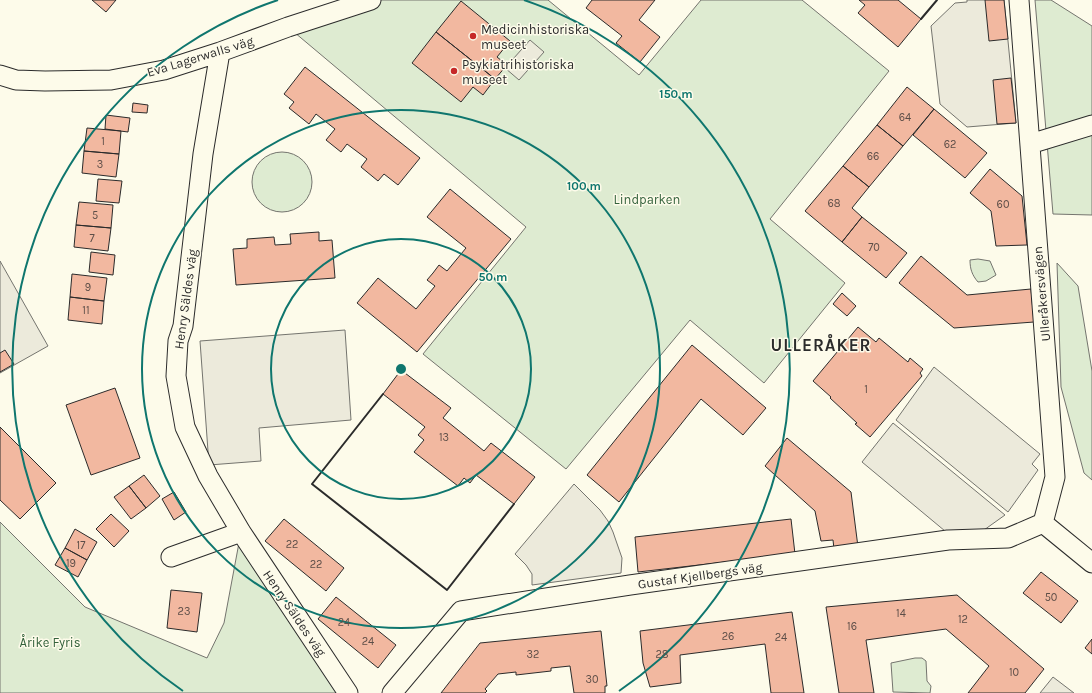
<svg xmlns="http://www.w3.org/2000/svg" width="1092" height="693" font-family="Karla,sans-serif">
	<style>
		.green { fill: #deebd1; stroke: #74746e }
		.parking { fill: #eceadb; stroke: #74746e }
		.building { fill: #f2b8a0; stroke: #2b2b2b }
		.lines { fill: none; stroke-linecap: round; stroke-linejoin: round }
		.minor-casing { stroke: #2b2b2b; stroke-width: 21 }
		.minor { stroke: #fdfbea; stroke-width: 19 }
		.wall { stroke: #2b2b2b; stroke-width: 2 }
		.ring { fill: none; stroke: #0f766e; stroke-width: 2 }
		.poi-dot { fill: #c62828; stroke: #fdfbea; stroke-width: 1.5 }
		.labels { text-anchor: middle; stroke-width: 3; stroke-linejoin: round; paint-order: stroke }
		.number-label { font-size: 11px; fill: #5d4e48 }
		.poi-label { font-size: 13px; fill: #2b2b2b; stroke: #fdfbea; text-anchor: start }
		.street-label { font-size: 13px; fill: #2b2b2b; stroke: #fdfbea }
		.park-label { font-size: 13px; fill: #34623c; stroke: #fdfbea }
		.district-label { font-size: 17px; font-weight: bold; letter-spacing: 1px; fill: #2b2b2b; stroke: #fdfbea }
		.centre { fill: #0f766e; stroke: #fdfbea; stroke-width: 2 }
		.ring-label { font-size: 12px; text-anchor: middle; font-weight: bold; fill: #0f766e; stroke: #fdfbea; stroke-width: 3; stroke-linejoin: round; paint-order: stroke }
	</style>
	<rect width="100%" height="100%" fill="#fdfbea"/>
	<path class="green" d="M371,0H548L639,75L701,0H802L889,71L770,219L845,283L764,383L690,320L566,469L423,354L526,227L288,27Z
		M1035,0H1051L1092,26V215L1053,214Z
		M252 182a30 30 0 1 1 60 0a30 30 0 1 1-60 0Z
		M978,259L990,261L996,275L986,281L978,282C972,275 970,269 970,260Z
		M1057,263L1078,286L1092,371V480L1084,473L1061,387Z
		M0,522L85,607L207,658L224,623L241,532L348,693H0Z
		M915,658H922L926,661L927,681L931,686L930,693L893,692L891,663Z"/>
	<path class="parking" d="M967,0H1004L1016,123L967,127L940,104L931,26L955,3L967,2Z
		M530,40L544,52L519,80L505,68Z
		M0,261L48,346L0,373Z
		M345,330L351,420L259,428L261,461L209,465L200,341Z
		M934,367L1040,454L1032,464L1038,470L1008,512L896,420Z
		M893,423L1005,515L984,530L951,536L862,462Z
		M574,484L600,510L608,521L613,532L622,558L621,573L532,585V574L526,565L515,554Z
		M1053,677L1074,693H1040Z"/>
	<path class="building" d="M92,0H116L106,12Z
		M592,0H655L639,20L660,37L640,62L616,43L622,36L586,8Z
		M859,0H898L921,19L898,47L858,13L865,5Z
		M985,0H1004L1008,39L989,41Z
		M461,1L510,41L497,57L507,65L495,79L436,32Z
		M436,32L495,79L483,95L473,87L461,102L412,63Z
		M305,67L420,158L398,185L384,174L378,181L361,167L367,159L347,144L341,152L326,140L335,129L316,114L309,124L289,108L294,102L284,94Z
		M1011,78L1016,123L997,124L993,80Z
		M907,87L934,109L903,146L877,125Z
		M133,103L148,105L147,113L132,112Z
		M934,109L987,153L965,178L913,135Z
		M106,115L130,118L128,132L105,129Z
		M877,125L903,146L869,187L843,166Z
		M87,128L121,131L119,154L84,151Z
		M84,151L119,154L116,177L82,173Z
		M843,166L869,187L852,208L862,217L842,242L805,211Z
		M990,169L1022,196L1027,245L996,246L991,211L970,193Z
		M98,179L122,181L119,203L96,201Z
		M450,189L511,239L417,352L357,303L378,278L416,309L435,286L427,280L433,273L439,265L447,271L466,248L427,217Z
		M79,202L113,205L111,228L76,225Z
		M862,217L907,253L886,278L842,242Z
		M76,225L111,228L108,251L74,247Z
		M319,232V241L332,240L335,278L236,285L233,249L247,248V239L274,237L275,245L291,244L290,234Z
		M91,252L115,255L113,275L89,272Z
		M921,256L967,295L1031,289L1034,322L954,328L899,283Z
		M72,274L107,278L104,301L70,297Z
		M842,293L856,306L847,316L833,304Z
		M70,297L104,301L102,324L68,320Z
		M858,327L876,342L879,338L908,362L910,358L923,369L920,373L922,376L870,437L855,424L857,423L830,398L831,397L813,381Z
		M692,345L766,408L743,435L701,399L619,502L587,475Z
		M5,350L14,364L0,372V353Z
		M401,370L451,408L443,418L484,451L491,443L535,477L514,504L476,475L470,483L464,478L458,486L414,452L424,440L418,435L425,427L383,394Z
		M115,388L140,458L91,475L66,405Z
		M0,427L56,483L20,519L0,500Z
		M787,438L851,492L858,547L834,549L833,540L821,541L815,511L765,466Z
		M144,475L160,496L146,508L129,486Z
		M129,486L146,508L131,519L114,497Z
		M174,492L186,512L174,520L162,499Z
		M111,514L129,531L114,547L96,529Z
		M284,519L344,568L326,591L265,541Z
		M791,519L795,554L638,572L635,537Z
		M75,529L97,542L87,560L65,548Z
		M65,548L87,560L78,577L55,565Z
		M1041,572L1078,601L1061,623L1023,593Z
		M171,590L202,593L197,632L167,628Z
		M957,595L1044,669L1025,693H968L989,666L946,629L866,640L874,693H839L826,607Z
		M336,597L396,645L378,668L318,619Z
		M792,612L804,693H771L765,644L680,655L681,683L650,687L643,663L640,631Z
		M601,631L607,686H605V693H574L570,666L551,668V671L516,675V672L498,674L485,689L487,691L485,693H441L480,643Z
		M1092,639V654L1085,648Z"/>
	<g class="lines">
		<defs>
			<path id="minor" d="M1019,0L1055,477L1043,523L1092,563
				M220,52L203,154L183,326L178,341L176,376L185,427L208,476L241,532L348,693
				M0,75L16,80L45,81L111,80L164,70L220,52L288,27L371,0
				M1030,144L1092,125
				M171,557L241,532
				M392,693L461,611L630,585L948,540L1008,538L1043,523"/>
		</defs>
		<use href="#minor" class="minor-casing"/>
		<use href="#minor" class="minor"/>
		<path class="wall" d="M921,19L937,0
			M383,394L312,484L447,590L514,504"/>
	</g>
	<g class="ring">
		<circle cx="401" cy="369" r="130"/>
		<circle cx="401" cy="369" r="259"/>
		<path d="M183 691A389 389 0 0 1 278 0M524 0A389 389 0 0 1 619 691"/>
	</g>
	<g class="poi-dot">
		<circle cx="473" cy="36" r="4"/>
		<circle cx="454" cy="71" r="4"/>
	</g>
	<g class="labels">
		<g class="number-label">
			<text x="905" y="121">64</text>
			<text x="103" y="145">1</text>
			<text x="950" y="148">62</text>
			<text x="873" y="160">66</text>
			<text x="100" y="168">3</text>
			<text x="834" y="207">68</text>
			<text x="1003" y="208">60</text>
			<text x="95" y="219">5</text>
			<text x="92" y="242">7</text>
			<text x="874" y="251">70</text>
			<text x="88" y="291">9</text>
			<text x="86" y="314">11</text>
			<text x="866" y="393">1</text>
			<text x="444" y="441">13</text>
			<text x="292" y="548">22</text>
			<text x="81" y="549">17</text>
			<text x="71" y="567">19</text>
			<text x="316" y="568">22</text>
			<text x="1051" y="601">50</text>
			<text x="184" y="615">23</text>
			<text x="901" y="617">14</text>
			<text x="963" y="623">12</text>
			<text x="344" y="626">24</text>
			<text x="852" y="630">16</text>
			<text x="728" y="640">26</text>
			<text x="781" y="641">24</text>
			<text x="368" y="645">24</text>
			<text x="533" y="658">32</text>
			<text x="662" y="658">28</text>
			<text x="1014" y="676">10</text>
			<text x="592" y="683">30</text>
		</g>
		<g class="poi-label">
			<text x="481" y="34">Medicinhistoriska<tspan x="481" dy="15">museet</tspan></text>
			<text x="462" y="69">Psykiatrihistoriska<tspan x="462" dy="15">museet</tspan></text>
		</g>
		<g class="street-label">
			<text transform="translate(200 56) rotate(-17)" y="5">Eva Lagerwalls väg</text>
			<text transform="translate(1041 294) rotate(-95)" y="5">Ulleråkersvägen</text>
			<text transform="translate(185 299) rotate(-82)" y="5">Henry Säldes väg</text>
			<text transform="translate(700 575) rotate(-8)" y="5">Gustaf Kjellbergs väg</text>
			<text transform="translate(295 613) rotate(56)" y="5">Henry Säldes väg</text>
		</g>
		<g class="park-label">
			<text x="647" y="204">Lindparken</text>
			<text x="50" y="647">Årike Fyris</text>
		</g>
		<g class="district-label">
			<text x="821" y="351">ULLERÅKER</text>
		</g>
	</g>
	<circle cx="401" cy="369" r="6" class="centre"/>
	<g class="ring-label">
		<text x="676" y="98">150 m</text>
		<text x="584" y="190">100 m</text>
		<text x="493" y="281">50 m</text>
	</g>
</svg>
